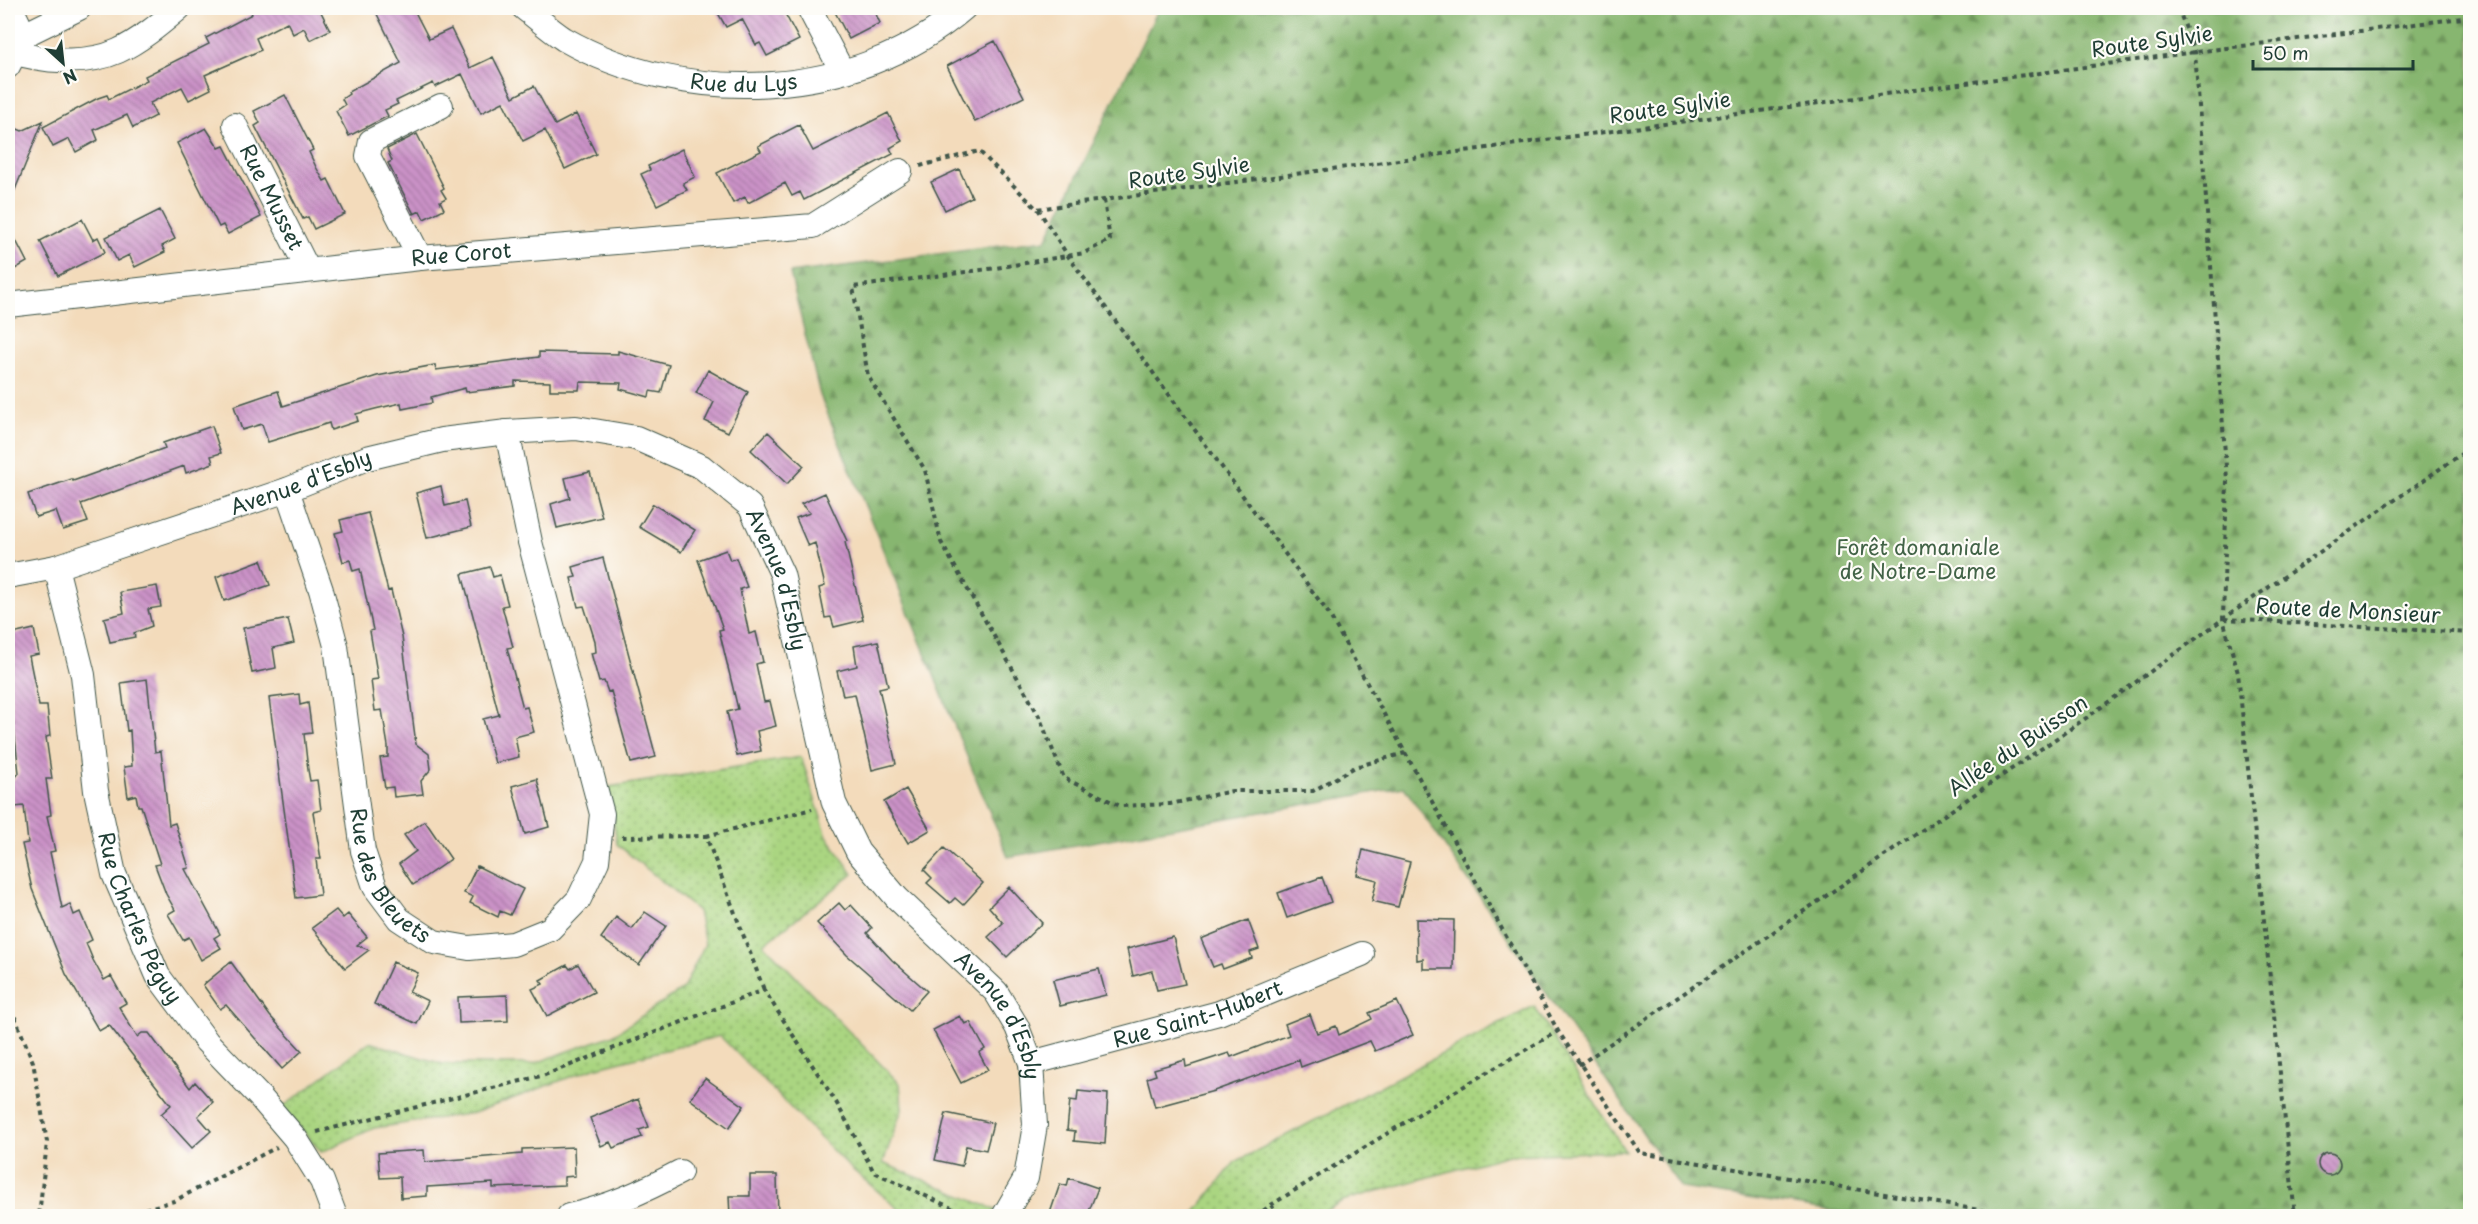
<svg xmlns="http://www.w3.org/2000/svg" width="2478" height="1224" font-family="'Playpen Sans',sans-serif">
	<style>
		.grass { fill: url(#grass-dots); stroke: #64895a; stroke-width: 1.5 }
		.forest { fill: url(#forest-firs); stroke: #537a52; stroke-width: 1.5 }
		.building { fill: url(#building-back-hatch) }
		.lines { fill: none; stroke-linecap: round; stroke-linejoin: round }
		.street-casing { stroke: #3f5548; stroke-width: 26 }
		.path { stroke: #3f5548; stroke-width: 4; stroke-dasharray: 4.5 4.5; stroke-linecap: butt }
		.street { stroke: #fff; stroke-width: 24 }
		.labels { text-anchor: middle; stroke-width: 4.5; stroke-linejoin: round; paint-order: stroke }
		.street-label { font-size: 21px; fill: #1f3d34; stroke: #fdfcf7 }
		.park-label { font-size: 21px; fill: #426347; stroke: #fdfcf7 }
	</style>
	<defs>
		<pattern id="grass-dots" width="8" height="8" patternUnits="userSpaceOnUse" patternTransform="scale(1.5)"><rect width="8" height="8" fill="#aad581"/><path d="M2 2h.1M6 6h.1" fill="none" stroke="#8aae6a" stroke-width="1.8" stroke-linecap="round"/></pattern>
		<pattern id="forest-firs" width="22" height="20" patternUnits="userSpaceOnUse" patternTransform="scale(1.5)"><rect width="22" height="20" fill="#87b66f"/><path d="M5 1l3.5 6h-7zM16 11l3.5 6h-7z" fill="#6e955c"/></pattern>
		<pattern id="building-back-hatch" width="6" height="6" patternUnits="userSpaceOnUse" patternTransform="scale(1.5)"><rect width="6" height="6" fill="#cb92c7"/><path d="M-1 5l2 2M0 0l6 6M5-1l2 2" fill="none" stroke="#a478a2"/></pattern>
	</defs>
	<rect width="100%" height="100%" fill="#fdfcf7"/>
	<filter id="ink" filterUnits="userSpaceOnUse"><feTurbulence type="fractalNoise" baseFrequency=".0167" numOctaves="2"/><feDisplacementMap in="SourceGraphic" scale="12" xChannelSelector="R" yChannelSelector="G"/><feConvolveMatrix kernelMatrix="1 2 1 2 8 2 1 2 1" color-interpolation-filters="sRGB"/></filter>
	<filter id="wash" filterUnits="userSpaceOnUse"><feTurbulence type="fractalNoise" baseFrequency=".008" numOctaves="4" result="noise"/><feDisplacementMap in="SourceGraphic" scale="24" xChannelSelector="R" yChannelSelector="G"/><feGaussianBlur stdDeviation="1.35" result="paint"/><feColorMatrix in="noise" values="0 0 0 0 0 0 0 0 0 0 0 0 0 0 0 0 0 1.4 0 .05"/><feComposite in="paint" operator="in"/></filter>
	<g filter="url(#wash)">
		<rect width="100%" height="100%" fill="#f3dbbb"/>
		<path class="grass" d="M801,757L827,836L853,874L764,944L900,1084L902,1109L883,1163L996,1210L991,1216H907L847,1165L720,1036L594,1068L474,1113L374,1128L321,1152L283,1107L369,1042L443,1064H533L613,1035L683,989L705,944L698,911L617,844L609,787Z
			M1534,1006L1625,1151L1509,1155L1342,1201L1317,1216H1192L1235,1162Z"/>
		<path class="forest" d="M1159,8H2470V1216H1868L1681,1188L1404,787L1008,857L820,395L790,273L1046,240Z"/>
		<g id="blocks">
			<path class="building" d="M249,8H319L330,30L310,40L304,28L293,34L287,22L256,38L261,50L205,75L211,89L189,100L182,87L150,103L156,116L133,128L127,115L94,130L98,140L76,152L69,139L53,147L43,127L98,98L107,95L109,99L147,80L145,76L209,44L206,38L252,14Z
				M374,8H413L429,39L451,29L470,68L493,57L513,97L534,86L555,125L576,114L596,154L565,169L545,130L523,141L503,102L481,113L462,74L435,87L433,83L396,101L398,104L385,110L388,116L349,136L336,111L345,105L342,99L349,94L348,92L401,63Z
				M715,8H782L799,40L767,56L760,43L756,45L742,19L726,27Z
				M833,8H873L880,23L849,39Z
				M995,41L1024,97L975,122L947,66Z
				M285,95L313,150L309,152L316,167L324,181L328,179L345,214L314,229L308,217L303,219L255,126L260,123L254,111Z
				M888,113L902,141L890,148L893,154L804,200L800,192L792,196L785,183L748,203L745,197L733,203L717,173L761,151L758,146L799,125L813,151Z
				M43,121L8,207V125L22,131Z
				M206,128L219,148L224,146L261,217L228,234L223,225L219,227L177,143Z
				M417,134L444,188L441,190L446,198L440,201L444,209L424,219L420,211L414,214L388,163L392,161L387,149Z
				M682,149L695,177L683,183L687,190L657,205L641,174L650,170L648,166Z
				M959,169L972,197L945,210L931,182Z
				M160,210L175,239L162,246L165,252L135,267L129,255L117,261L106,237Z
				M82,219L93,240L98,237L105,252L58,276L40,241Z
				M8,225L27,262L8,273Z
				M618,351L669,365L661,393L650,391L649,397L620,389L621,383L580,382L579,390H550V382L515,381V386L466,392L465,388L431,397L432,403L402,409L401,403L375,409L356,414L358,421L331,430L329,423L268,442L262,424L242,430L234,406L278,391L283,406L377,376L435,365L436,370L539,357V352L618,354Z
				M708,370L748,392L728,432L705,421L714,402L696,393Z
				M212,426L221,453L211,456L213,463L186,473L184,466L81,504L88,522L63,530L56,511L36,517L28,494L72,479L73,481L165,448L163,443Z
				M768,432L804,466L787,484L751,450Z
				M590,472L602,517L557,528L551,504L570,498L565,478Z
				M441,486L445,506L465,501L471,527L427,538L416,493Z
				M825,493L847,541L845,542L863,620L834,627L831,617L825,618L819,588L825,586L815,543L808,546L796,518L810,513L801,504Z
				M653,504L695,530L681,552L639,527Z
				M368,513L388,591L391,590L402,637L416,744L429,754L431,769L421,781L423,794L394,797L393,787L385,788L380,758L388,757V746L382,710L375,711L371,680L378,679L370,631L373,630L360,569L353,571L350,560L343,562L335,533L343,531L340,520Z
				M726,550L730,560L736,558L747,587L740,589L742,600L749,634L756,632L763,662L756,664L764,702L770,701L776,726L757,731L761,751L737,756L727,712L738,709L719,630L723,629L698,560Z
				M603,558L656,757L631,763L611,691L608,692L604,681L599,682L591,653L596,652L595,641L584,606L578,607L571,578L576,577L573,567Z
				M261,560L270,585L224,601L216,577Z
				M490,567L493,577L500,575L508,605L502,606L513,647L507,648L523,708L527,707L534,732L515,737L519,757L495,763L483,719L499,715L462,574Z
				M157,586L161,607L148,609L152,626L134,633L135,637L110,642L104,618L124,613L120,592Z
				M288,619L294,643L273,648L276,668L252,673L243,628Z
				M34,629L39,654L29,656L39,706H47L50,736L46,737L52,779H46L51,815L47,816L55,851L50,852L62,908L70,904L74,915L80,912L92,940L86,943L93,960L104,980L111,976L126,1003L119,1007L137,1037L142,1033H149L190,1088L195,1082L213,1102L198,1116L211,1131L192,1148L161,1114L171,1105L109,1025L99,1031L66,974L32,889L22,844L28,843L24,806L14,807L10,784L19,773L8,676V635Z
				M878,641L888,686L879,688L896,764L872,770L855,694L843,696L837,671L857,666L854,646Z
				M147,679L155,752L161,751L169,825L175,823L189,868L185,869L220,934L214,938L221,948L201,960L189,937L183,940L168,914L175,910L166,894L155,865L160,864L141,806H138L136,795L128,797L124,767L132,766L130,730L127,731L121,683Z
				M299,694L300,705L308,703L312,733L304,734L308,770L310,781L317,780L321,810L313,812L321,859H316L320,895L296,898L269,698Z
				M537,779L549,827L525,834L512,786Z
				M906,789L930,830L908,843L884,802Z
				M425,821L451,859L413,885L399,864L416,851L404,835Z
				M944,848L983,883L963,905L955,898L950,903L927,883L932,878L924,870Z
				M1363,850L1410,862L1398,907L1372,901L1377,880L1357,875Z
				M477,866L523,889L510,915L500,911L498,917L470,903L473,897L464,893Z
				M1322,877L1331,902L1287,918L1278,893Z
				M1009,887L1042,923L1007,957L988,937L1003,923L989,907Z
				M839,903L845,910L851,905L872,928L867,933L892,960L927,991L910,1010L847,955L817,923Z
				M336,910L343,918L348,914L367,937L357,945L369,950L345,968L312,928Z
				M645,912L666,926L639,965L601,938L616,917L632,929Z
				M1416,919L1454,920L1453,969H1423V959L1417,960Z
				M1248,920L1259,949L1250,952L1252,958L1223,969L1221,964L1213,967L1201,939Z
				M1173,937L1185,984L1157,990L1152,971L1133,976L1127,949Z
				M231,962L270,1016L302,1051L282,1069L226,1005L220,1009L203,985Z
				M393,962L418,973L409,992L428,1001L417,1024L374,1004Z
				M578,964L594,992L547,1016L532,989L543,984L540,980L567,965L570,969Z
				M1099,969L1106,995L1060,1006L1053,980Z
				M507,995L508,1021L459,1023L458,997Z
				M1397,1001L1413,1035L1375,1051L1370,1041L1301,1067L1299,1060L1214,1091L1155,1107L1147,1078L1156,1075L1154,1069L1185,1060L1186,1067L1229,1053L1231,1057L1289,1035L1285,1024L1310,1014L1317,1033L1336,1026L1339,1035L1372,1019L1369,1013Z
				M960,1016L965,1024L970,1022L985,1049L979,1053L988,1070L961,1083L933,1030Z
				M705,1078L744,1106L729,1128L690,1099Z
				M1078,1091L1108,1094L1105,1144L1074,1141L1075,1131L1067,1130L1070,1100L1077,1101Z
				M638,1099L649,1127L639,1130L642,1137L613,1148L610,1142L601,1146L590,1118Z
				M946,1113L993,1123L986,1150L966,1146L962,1166L935,1160Z
				M574,1147L575,1176L564,1177V1185L493,1188V1183L427,1187V1196L401,1198L400,1177L380,1178L378,1153L424,1150L425,1162L522,1154V1149Z
				M2318 1164a11 11 0 1 1 22 0a11 11 0 1 1-22 0Z
				M750,1175H777L778,1216H730L729,1196H750Z
				M1069,1178L1098,1188L1087,1216H1060L1050,1213L1060,1184L1067,1186Z"/>
		</g>
	</g>
	<g filter="url(#ink)">
		<use href="#blocks" fill-opacity="0" stroke="#3f5548" stroke-width="1.5"/>
		<g class="lines">
			<defs>
				<g id="street">
					<path id="s1" d="M524,8C537,18 550,30 564,39C685,108 857,101 964,8"/>
					<path d="M809,8L842,71"/>
					<path d="M24,35L79,8"/>
					<path d="M8,51C42,61 85,66 118,51C140,41 161,23 179,8"/>
					<path d="M8,66L24,35L11,8"/>
					<path id="s2" d="M235,125L308,270"/>
					<path d="M420,258L368,156L371,141L441,106"/>
					<path id="s3" d="M8,305L420,258L813,226L900,171"/>
					<path id="s4" d="M287,490L321,590L336,646L363,851L375,887L399,919L434,942L469,948L513,944L550,929L579,899L597,861L602,814L530,542L507,432"/>
					<path id="s5" d="M56,567L83,675L96,791L114,874L158,976L207,1042L260,1097L295,1138L322,1181L335,1216"/>
					<path id="s6" d="M8,576L56,567L287,490L367,458L442,440L507,432L576,428L636,438L702,467L750,506L782,574L834,803L858,852L897,898L996,992L1017,1027L1031,1063L1035,1125L1026,1178L1004,1216"/>
					<path id="s7" d="M1031,1063L1219,1013L1362,954"/>
					<path d="M569,1216C609,1207 644,1191 680,1172"/>
				</g>
			</defs>
			<use href="#street" class="street-casing"/>
			<path class="path" d="M2178,8L2195,52L2227,480L2223,619L2238,673L2295,1216
				M920,166L979,151L1037,209L2195,52L2470,17
				M1104,200L1110,240L1084,253L996,268L853,287L868,376L925,470L941,542L1039,716L1064,778L1120,806L1170,804L1232,791H1313L1355,767L1405,753
				M1038,209L1068,256L1329,614L1558,1031L1640,1153L2015,1216
				M2224,619L2470,633
				M706,836L812,809
				M622,837L706,836L764,990
				M8,1000L33,1062L47,1142L39,1216
				M1579,1065L2089,716L2223,619L2470,448
				M317,1132L545,1075L764,990L836,1102L874,1172L969,1216
				M1271,1205L1279,1216
				M119,1216L174,1201L277,1147
				M1256,1216L1271,1205L1474,1080L1558,1031"/>
			<use href="#street" class="street"/>
		</g>
	</g>
	<g class="labels">
		<g class="street-label">
			<text transform="translate(2152 42) rotate(-8)" y="7">Route Sylvie</text>
			<text dy="7" stroke="none"><textPath href="#s1" startOffset="238">Rue du Lys</textPath></text>
			<text transform="translate(1670 108) rotate(-8)" y="7">Route Sylvie</text>
			<text transform="translate(1189 173) rotate(-8)" y="7">Route Sylvie</text>
			<text dy="7" stroke="none"><textPath href="#s2" startOffset="81">Rue Musset</textPath></text>
			<text dy="7" stroke="none"><textPath href="#s3" startOffset="456">Rue Corot</textPath></text>
			<text dy="7" stroke="none"><textPath href="#s6" startOffset="308">Avenue d'Esbly</textPath></text>
			<text dy="7" stroke="none"><textPath href="#s6" startOffset="864">Avenue d'Esbly</textPath></text>
			<text transform="translate(2348 611) rotate(3)" y="7">Route de Monsieur</text>
			<text transform="translate(2018 746) rotate(-34)" y="7">Allée du Buisson</text>
			<text dy="7" stroke="none"><textPath href="#s4" startOffset="405">Rue des Bleuets</textPath></text>
			<text dy="7" stroke="none"><textPath href="#s5" startOffset="363">Rue Charles Péguy</textPath></text>
			<text dy="7" stroke="none"><textPath href="#s7" startOffset="174">Rue Saint-Hubert</textPath></text>
			<text dy="7" stroke="none"><textPath href="#s6" startOffset="1368">Avenue d'Esbly</textPath></text>
		</g>
		<g class="park-label">
			<text x="1918" y="555">Forêt domaniale<tspan x="1918" dy="24">de Notre-Dame</tspan></text>
		</g>
	</g>
	<rect width="2478" height="1224" fill="none" stroke="#fdfcf7" stroke-width="30"/>
	<g transform="translate(63 63) rotate(153)" stroke="#fdfcf7" stroke-width="4.5" paint-order="stroke">
	<path d="M0-4.5L10 22L0 15L-10 22Z" fill="#1f3d34"/>
	<text y="-9" font-size="16" font-weight="bold" text-anchor="middle" fill="#1f3d34">N</text>
	</g>
	<path d="M2253 60v9h160v-9" fill="none" stroke="#1f3d34" stroke-width="3"/>
	<text x="2262" y="60" font-size="18" fill="#1f3d34" stroke="#fdfcf7" stroke-width="4.5" paint-order="stroke">50 m</text>
</svg>
